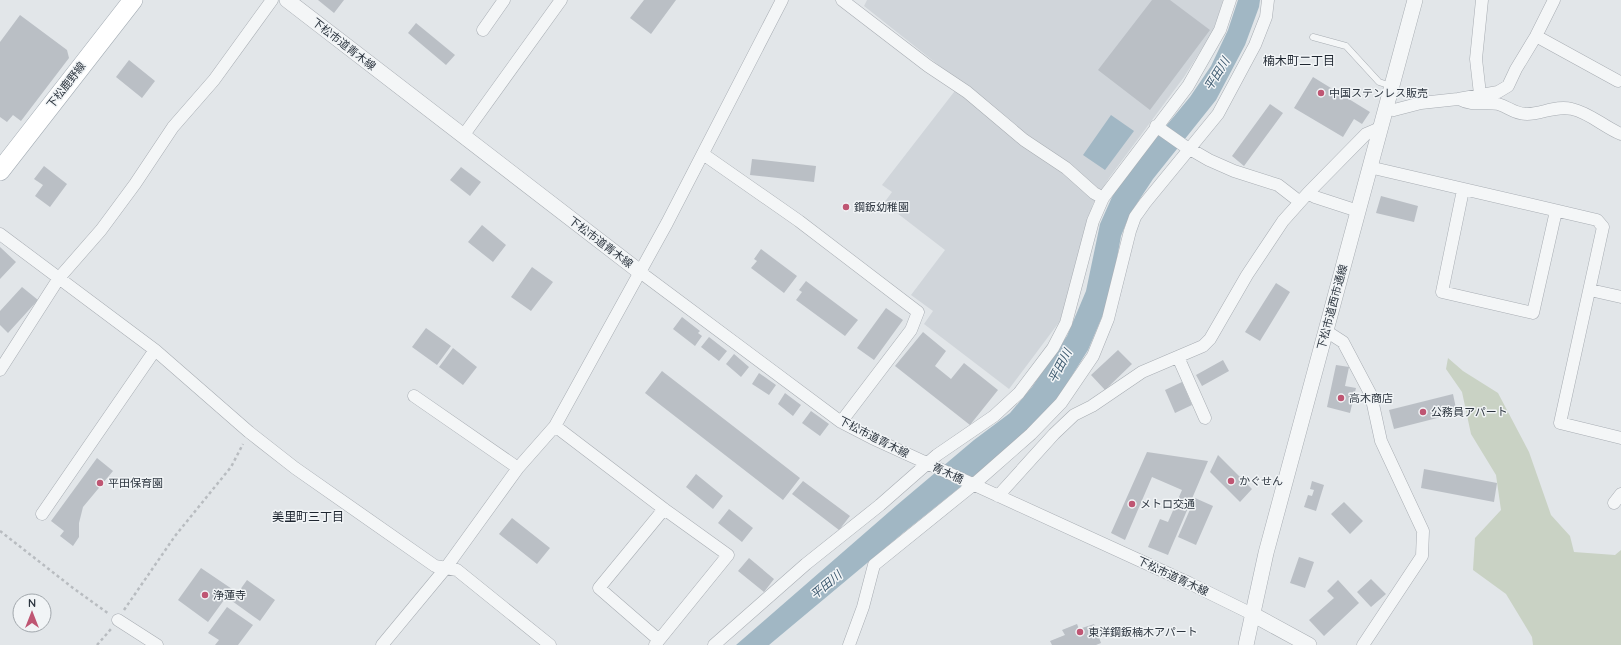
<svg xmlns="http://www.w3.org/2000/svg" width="1621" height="645" font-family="Quicksand,'Noto Sans JP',sans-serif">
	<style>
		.built { fill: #d0d5da }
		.green { fill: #c9d2c4 }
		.water { fill: #a1b7c4 }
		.building { fill: #babfc5 }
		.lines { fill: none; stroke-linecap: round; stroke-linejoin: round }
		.service-casing { stroke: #a8adb3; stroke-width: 7 }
		.minor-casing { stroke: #a8adb3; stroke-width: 13 }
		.tertiary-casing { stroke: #a8adb3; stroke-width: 16 }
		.primary-casing { stroke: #a3abb3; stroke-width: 20 }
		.path { stroke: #b8bcc0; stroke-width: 2.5; stroke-dasharray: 3 3; stroke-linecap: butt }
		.service { stroke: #f4f6f7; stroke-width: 6 }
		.minor { stroke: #f4f6f7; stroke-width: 12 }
		.tertiary { stroke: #f4f6f7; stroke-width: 15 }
		.primary { stroke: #fff; stroke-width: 19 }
		.poi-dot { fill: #bf5673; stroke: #f1f4f6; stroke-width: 1.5 }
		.labels { text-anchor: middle; stroke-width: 3; stroke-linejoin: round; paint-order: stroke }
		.street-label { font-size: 11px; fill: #2c353f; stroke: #f1f4f6 }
		.poi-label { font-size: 11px; fill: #2c353f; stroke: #f1f4f6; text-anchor: start }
		.neighbourhood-label { font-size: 12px; fill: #1e2630; stroke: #f1f4f6 }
		.water-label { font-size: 12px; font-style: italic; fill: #3b586e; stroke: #f1f4f6 }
	</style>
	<rect width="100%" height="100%" fill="#e2e6e9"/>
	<path class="built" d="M867,0H1223L1215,28L1184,77L1109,178L1093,204L1060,321L1009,389L924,324L933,311L911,295L945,250L884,203L892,192L882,185L961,83L864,6Z"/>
	<path class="green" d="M1448,358L1463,371L1498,393L1529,452L1551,515L1570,536L1574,552L1615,555L1621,550V645H1533L1532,637L1506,594L1473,570L1475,538L1501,510L1496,475L1471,434L1462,392L1446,369Z"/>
	<path class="water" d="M1238,0H1260L1259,7L1245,45L1216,100L1153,179L1130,214L1121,236L1113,280L1104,312L1088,350L1056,401L1024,436L903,533L769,645H736L897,505L974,440L1010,413L1032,387L1067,336L1086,291L1100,224L1112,197L1123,178L1190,97L1211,66L1228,30Z
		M1111,115L1134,131L1105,170L1083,155Z"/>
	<path class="building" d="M318,0H344L334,13Z
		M644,0H676L651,34L630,18Z
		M1152,0H1170L1210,30L1150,110L1098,70Z
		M20,15L67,50L69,58L21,121L13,115L7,122L0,117V42Z
		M416,23L455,55L446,65L408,33Z
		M129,60L155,81L142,98L116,77Z
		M1313,77L1370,112L1362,124L1354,119L1343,137L1294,108Z
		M1270,104L1283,113L1244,166L1232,156Z
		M752,159L816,166L814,182L750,175Z
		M44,166L67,184L50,207L35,196L43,185L34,179Z
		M461,167L481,182L470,196L450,180Z
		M1381,196L1418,206L1414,222L1376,213Z
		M482,225L506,245L493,262L468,242Z
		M0,247L16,262L0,279Z
		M761,249L797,276L784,293L751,268L757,261L754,259Z
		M532,267L553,282L531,311L511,297Z
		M806,281L858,320L845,336L796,300L802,292L799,290Z
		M1276,283L1290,292L1260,341L1245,332Z
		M22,287L38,300L8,333L0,325V311Z
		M886,308L903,320L874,360L857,348Z
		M682,317L700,331L698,333L702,336L695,346L673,329Z
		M426,328L451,346L437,365L412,347Z
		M923,332L946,351L935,366L951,379L964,363L998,390L970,425L895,366Z
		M709,337L727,351L719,361L701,347Z
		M453,348L477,367L463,385L439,367Z
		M1118,350L1132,364L1105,390L1091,375Z
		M734,354L749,367L741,377L726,364Z
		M1223,360L1229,371L1202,386L1196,375Z
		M1336,365L1349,367L1345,386L1356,388L1350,413L1327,407Z
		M662,371L800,478L783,500L645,393Z
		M759,373L776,385L769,395L752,384Z
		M1182,382L1192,405L1175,413L1165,390Z
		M785,393L801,405L793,416L778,404Z
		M1453,394L1457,413L1394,429L1389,410Z
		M811,411L829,424L820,436L802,423Z
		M1147,452L1208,461L1168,555L1148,547L1160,519L1168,522L1182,490L1152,477L1125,540L1111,533Z
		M1218,455L1252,489L1240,502L1210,472Z
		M97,458L113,471L83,507L79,523V537L73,546L60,536L64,531L51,521Z
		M1424,469L1497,483L1494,502L1421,488Z
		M696,474L723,496L713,509L686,487Z
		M803,481L850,516L839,530L792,494Z
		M1312,481L1324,485L1316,511L1304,507L1308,495L1312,496L1314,490L1310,489Z
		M1195,498L1213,506L1196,545L1178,537Z
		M1344,502L1363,521L1350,534L1331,514Z
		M729,509L753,528L742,542L718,523Z
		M512,518L550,548L537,564L499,534Z
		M1299,557L1314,562L1305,588L1290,583Z
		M749,558L774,579L764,592L738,571Z
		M201,568L232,589L208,622L178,600Z
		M1371,579L1386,594L1371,607L1357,592Z
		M247,580L275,600L260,621L232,601Z
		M1338,580L1359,603L1324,636L1309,620L1334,598L1327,591Z
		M227,607L253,625L238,645H215L219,640L208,633Z
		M1077,624L1079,629L1094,624L1101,643L1096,645H1052L1050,641L1065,635L1062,630Z"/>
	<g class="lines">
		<defs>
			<path id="service" d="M1313,37L1346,46L1379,82L1391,86"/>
			<path id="minor" d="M842,0L928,66L967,92L1024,140L1066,168L1094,193L1103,198
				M483,30L504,0
				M1536,36L1618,81
				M1480,94L1476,59L1482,0
				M1459,99C1474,107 1484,101 1498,104C1509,107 1514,114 1527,114C1542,114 1556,105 1572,109C1590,113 1604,127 1621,134
				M1385,109L1394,110L1421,103L1458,99L1498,92L1508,86L1516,69L1536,36L1554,0
				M1156,126L1183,145L1209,160L1234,171L1278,185L1300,202
				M463,136L561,0
				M703,154L799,221L918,312L911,330L841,422
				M1369,167L1597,220L1603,227L1560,423L1621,438
				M1463,190L1442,292L1533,313L1556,211
				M1308,193L1315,197L1358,211
				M0,234L155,350L249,432L295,468L435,566L457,570L550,645
				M640,272L841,422L872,438L1189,583L1252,614
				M1590,290L1621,297
				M1326,331L1343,342L1371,395L1381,441L1423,531L1422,556L1363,645
				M1178,357L1205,418
				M0,370L59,278L101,230L135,184L173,127L214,80L272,0
				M414,396L518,468
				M555,426L664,509L728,555L655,645
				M998,496L1054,434L1074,415L1092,406L1142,372L1203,346L1210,339L1247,275L1283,221L1308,193L1366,134L1380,128
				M1614,503L1621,494
				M42,514L155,350
				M118,620L157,645
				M659,640L599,588L664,509
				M382,645L445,569L518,468L555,426L667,223L782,0
				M714,645L806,564L880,505L937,455L994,416L1019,393L1053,348L1066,323L1093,221L1103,198L1188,86L1220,30L1230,0
				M849,645L863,607L874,565L973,485L1031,434L1061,403L1093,356L1108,319L1130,231L1135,217L1145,203L1218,114L1255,45L1266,17L1268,0"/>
			<path id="tertiary" d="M287,0L640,272
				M1252,614L1309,645
				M1246,645L1266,553L1415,0"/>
			<path id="primary" d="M0,171L133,0"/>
		</defs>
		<use href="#service" class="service-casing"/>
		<use href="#minor" class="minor-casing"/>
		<use href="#tertiary" class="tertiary-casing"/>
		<use href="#primary" class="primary-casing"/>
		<path class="path" d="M0,531L73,588L109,614
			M124,610L175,536L231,467L243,444
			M97,645L111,629"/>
		<use href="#service" class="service"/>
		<use href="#minor" class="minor"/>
		<use href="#tertiary" class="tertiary"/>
		<use href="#primary" class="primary"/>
	</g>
	<g class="poi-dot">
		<circle cx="1321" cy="93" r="4"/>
		<circle cx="846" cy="207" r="4"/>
		<circle cx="1341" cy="398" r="4"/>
		<circle cx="1423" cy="412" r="4"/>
		<circle cx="1231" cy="481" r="4"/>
		<circle cx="100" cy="483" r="4"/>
		<circle cx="1132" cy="504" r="4"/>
		<circle cx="205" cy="595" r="4"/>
		<circle cx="1080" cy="632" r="4"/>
	</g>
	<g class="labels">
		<g class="street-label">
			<text transform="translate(344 44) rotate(38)" y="4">下松市道青木線</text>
			<text transform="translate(66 85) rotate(-52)" y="4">下松鹿野線</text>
			<text transform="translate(601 242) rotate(37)" y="4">下松市道青木線</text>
			<text transform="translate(1332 307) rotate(-75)" y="4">下松市道西市通線</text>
			<text transform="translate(874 437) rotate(27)" y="4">下松市道青木線</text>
			<text transform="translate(948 473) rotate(25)" y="4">青木橋</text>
			<text transform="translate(1173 576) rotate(25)" y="4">下松市道青木線</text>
		</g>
		<g class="poi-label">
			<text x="1329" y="97">中国ステンレス販売</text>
			<text x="854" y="211">鋼鈑幼稚園</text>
			<text x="1349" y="402">高木商店</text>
			<text x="1431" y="416">公務員アパート</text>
			<text x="1239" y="485">かぐせん</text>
			<text x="108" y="487">平田保育園</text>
			<text x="1140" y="508">メトロ交通</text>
			<text x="213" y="599">浄蓮寺</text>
			<text x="1088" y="636">東洋鋼鈑楠木アパート</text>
		</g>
		<g class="neighbourhood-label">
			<text x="1299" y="65">楠木町二丁目</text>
			<text x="308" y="521">美里町三丁目</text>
		</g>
		<g class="water-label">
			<text transform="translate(1217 74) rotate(-58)" y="4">平田川</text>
			<text transform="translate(1060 366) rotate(-62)" y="4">平田川</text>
			<text transform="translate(826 585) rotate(-40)" y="4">平田川</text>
		</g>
	</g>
	<g transform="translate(32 613)"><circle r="19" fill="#f1f4f6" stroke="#a2a8ad"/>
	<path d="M0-3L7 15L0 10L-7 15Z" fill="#bf5673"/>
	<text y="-6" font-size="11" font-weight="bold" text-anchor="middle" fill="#2c353f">N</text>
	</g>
</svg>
